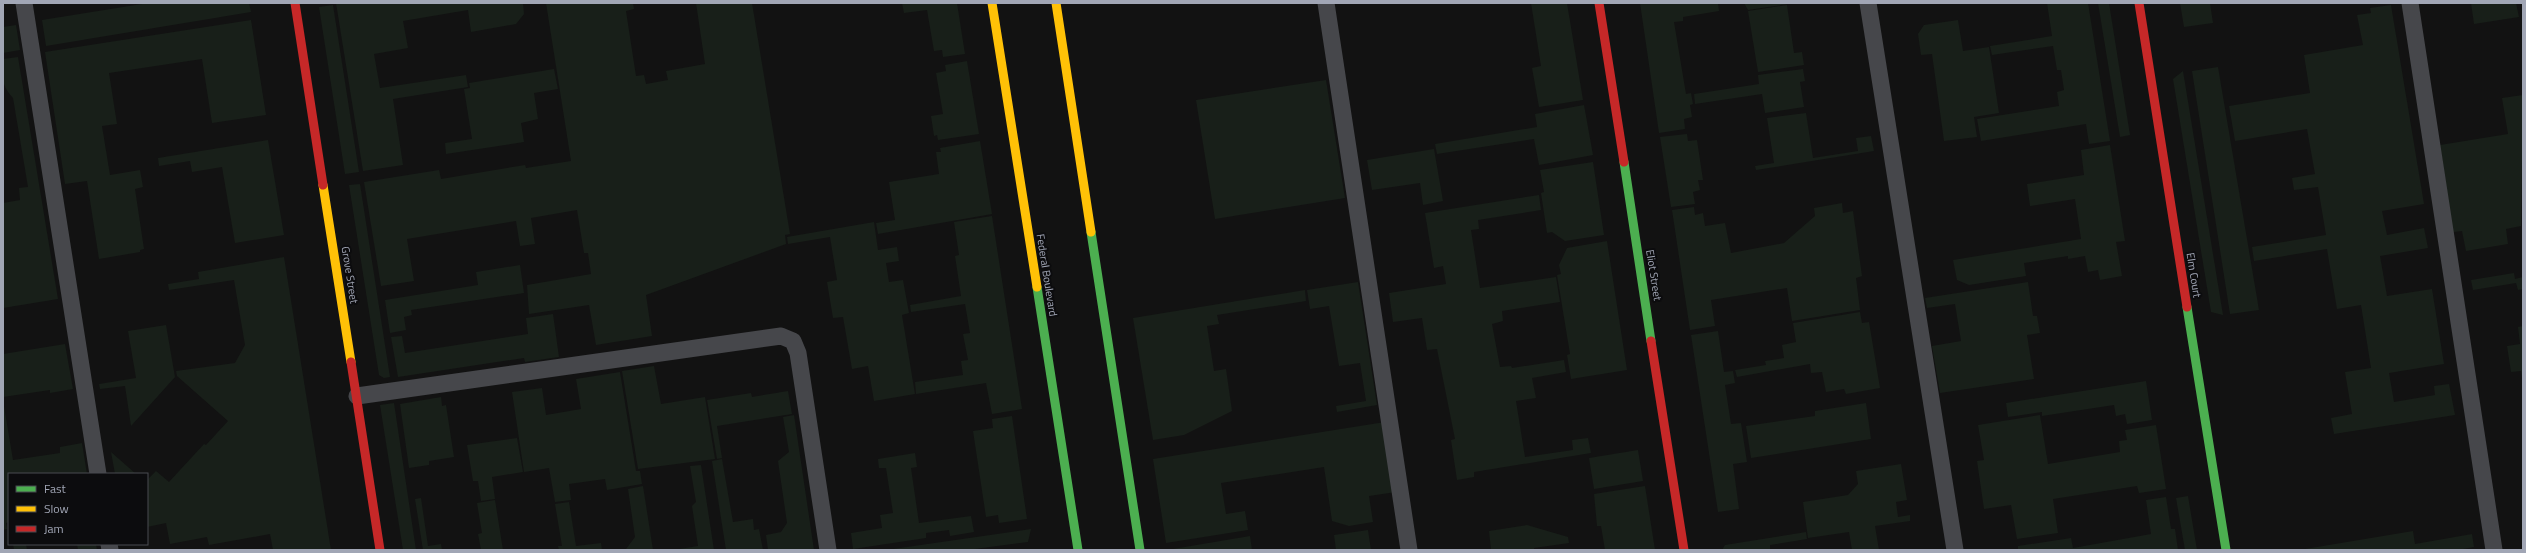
<svg xmlns="http://www.w3.org/2000/svg" width="2526" height="553" font-family="'Titillium Web',sans-serif">
	<style>
		.green { fill: #181f19 }
		.lines { fill: none; stroke-linecap: round; stroke-linejoin: round }
		.lane { stroke: #46474b; stroke-width: 17 }
		.fast { stroke: #4caf50; stroke-width: 9 }
		.slow { stroke: #ffc107; stroke-width: 9 }
		.jam { stroke: #c62828; stroke-width: 9 }
		.labels { text-anchor: middle; stroke-width: 4; stroke-linejoin: round; paint-order: stroke }
		.street-label { font-size: 11px; fill: #a1a6b5; stroke: #0c0c0e }
	</style>
	<rect width="100%" height="100%" fill="#121212"/>
	<path class="green" d="M148,3H249L251,12L46,46L42,20Z
		M336,3H523L524,14L516,24L471,32L468,10L403,21L408,48L374,54L380,88L466,75L468,87L393,99L403,165L363,171Z
		M546,3H633L634,9L626,11L636,76L644,75L646,84L668,80L666,71L705,64L696,3H752L790,234L785,235L786,244L646,295L652,336L596,345L589,305L529,314L527,285L591,274L588,253H584L577,210L531,218L535,244L520,246L516,221L407,239L414,281L381,286L364,182L439,170L441,179L525,165L526,168L571,161Z
		M902,3H957L965,54L943,57L942,50L934,51L927,10L904,13Z
		M1531,3H1567L1583,100L1539,107L1532,68L1541,66Z
		M1640,3H1718L1719,11L1683,17V21L1674,22L1686,94L1691,93L1693,104L1690,105L1692,117L1684,119L1685,129L1659,133Z
		M1744,3H1794L1748,10Z
		M2047,3H2088L2110,141L2089,144L2086,124L1981,141L1977,119L2059,106L2057,92L2064,90L2061,70H2057L2053,46L1992,55L1990,46L2052,36Z
		M2098,3H2109L2130,135L2120,137Z
		M2180,3H2210L2213,23L2184,27Z
		M2471,3H2516L2519,17L2474,24Z
		M333,5L359,172L345,174L319,7Z
		M1787,5L1794,53L1802,52L1804,65L1758,72L1748,11Z
		M2391,5L2424,204L2382,211L2387,235L2424,228L2428,248L2380,256L2387,296L2432,289L2444,364L2389,373L2394,402L2435,395L2434,386L2449,384L2455,415L2334,434L2331,418L2352,414L2345,372L2371,368L2361,305L2337,309L2327,249L2254,261L2252,247L2326,235L2318,187L2294,190L2292,178L2315,174L2307,129L2235,141L2229,106L2310,93L2304,55L2363,45L2357,15L2371,13L2370,8Z
		M251,20L266,115L212,123L202,59L109,73L117,124L102,126L110,175L140,170L143,187L135,189L144,249L140,250V252L99,259L87,181L65,184L45,52Z
		M1958,20L1963,51L1989,47L1999,113L1974,117L1977,137L1944,141L1932,54L1921,55L1918,34L1924,25Z
		M16,25L20,50L3,53V27Z
		M18,57L58,299L3,308V203L20,200L19,188L28,187L13,98C0,84 3,77 3,59Z
		M967,61L979,134L938,140L937,135L934,136L931,116L943,114L936,73L946,71L945,65Z
		M2218,67L2259,310L2230,314L2192,71Z
		M554,69L558,89L534,93L538,119L521,123L524,142L446,154L445,143L472,139L464,89L470,88L469,83Z
		M1803,69L1805,81L1800,82L1804,107L1765,113L1762,94L1695,104L1694,94L1759,84L1758,75Z
		M2183,71L2223,315L2211,312L2173,79Z
		M1326,80L1345,198L1215,219L1196,100Z
		M2523,95L2521,226L2506,229L2508,244L2466,251L2462,231L2453,232L2440,145L2508,134L2502,98Z
		M1584,105L1593,155L1539,165L1534,139L1437,154L1435,144L1537,127L1535,114Z
		M1806,113L1813,158L1858,151L1856,138L1871,136L1874,151L1756,170L1755,166L1774,163L1767,118Z
		M1687,134L1688,141L1697,140L1703,180H1698L1700,190L1693,192L1695,204L1671,207L1660,137Z
		M268,140L284,235L235,243L222,167L192,172L190,161L159,166L158,158Z
		M980,141L992,214L878,234L876,223L895,220L889,182L939,174L936,152H941L940,148Z
		M2110,145L2125,241L2116,242L2122,276L2100,280L2098,270L2088,272L2085,256L2068,259V256L2024,263L2026,276L1969,285L1957,280L1953,260L2081,239L2075,199L2030,206L2027,184L2084,175L2081,150Z
		M1434,149L1443,201L1423,205L1420,183L1372,190L1367,160Z
		M1593,162L1604,235L1565,241L1552,232L1547,233L1541,193L1544,192L1540,170Z
		M360,184L390,377L384,378L379,375L349,185Z
		M1539,195L1541,210L1478,220L1479,229L1471,230L1480,288L1556,277L1560,302L1502,311L1503,321L1492,324L1500,367L1511,366L1512,368L1564,360L1566,372L1532,378L1536,398L1516,401L1525,457L1573,450L1572,440L1588,438L1591,453L1474,472V477L1457,480L1451,440L1455,439L1437,349L1427,350L1422,318L1393,322L1389,293L1446,284L1443,266L1434,268L1425,213Z
		M1842,203L1843,213L1853,211L1862,276L1856,278L1860,310L1792,321L1787,288L1711,300L1715,326L1690,330L1672,210L1694,207L1695,215L1703,213L1705,226L1725,223L1731,253L1784,243L1815,216L1814,208Z
		M992,216L1022,409L992,414L986,383L916,394L915,382L963,375L961,361L968,360L963,334L970,333L965,304L911,312L910,305L961,296L955,256L959,255L954,222Z
		M874,222L878,250L897,247L899,261L886,263L889,282L903,280L909,313L902,315L915,394L874,401L868,366L852,369L843,317L833,318L827,282L837,280L830,237L788,244L787,237Z
		M1607,241L1627,370L1571,379L1567,355L1570,354L1557,275L1561,274L1559,265L1567,248Z
		M284,257L331,550H273L270,534L209,545L207,537L170,544L166,523L147,527V480L156,471L169,482L204,444L206,445L228,421L177,376L176,371L235,363L245,345L234,280L169,290L168,284L199,279L198,272Z
		M520,265L524,293L411,310L412,315L404,317L406,330L390,333L385,300L478,285L476,272Z
		M2514,273L2515,279L2523,277V289L2518,290L2516,283L2473,290L2471,280Z
		M1358,282L1377,405L1337,412L1336,406L1366,401L1360,363L1339,366L1329,306L1310,309L1307,290Z
		M2028,282L2033,316H2037L2040,333L2027,335L2034,379L1940,393L1932,346L1961,341L1955,304L1927,308L1925,298Z
		M1305,290L1306,301L1217,315L1219,324L1207,326L1214,371L1226,369L1232,411L1184,435L1153,440L1133,318Z
		M1860,312L1862,323L1869,322L1880,388L1846,394L1844,389L1826,392L1822,372L1811,373L1810,364L1737,377L1735,370L1766,365L1765,361L1784,358L1782,345L1796,342L1793,323Z
		M553,314L559,357L525,362L524,358L398,377L391,337L402,336L405,353L528,334L526,318Z
		M166,325L175,377L131,426L125,386L100,389L99,384L136,378L128,331Z
		M2523,326V386L2521,371L2511,372L2507,346L2520,344L2518,327Z
		M1718,331L1724,372L1733,371L1735,383L1725,385L1731,424L1741,423L1747,462L1733,464L1739,509L1718,512L1691,335Z
		M65,344L73,389L50,393V390L3,397V354Z
		M654,366L661,404L705,397L715,459L638,469L622,371Z
		M620,372L636,471H640L642,484L607,490L605,479L569,484L571,500L555,502L549,468L524,472L512,392L542,388L546,415L581,409L576,379Z
		M2146,381L2152,420L2127,424L2125,414L2116,416L2114,405L2042,416V412L2008,417L2006,403Z
		M788,391L792,414L717,426L722,458L717,459L707,400L751,393L752,397Z
		M441,397L442,406L446,405L454,457L429,461V465L409,468L400,404Z
		M3,400L13,460L60,453V447L82,443L87,474H9V522L6,523L7,529L3,530Z
		M394,403L416,550H403L380,405Z
		M1866,403L1871,439L1751,458L1746,426L1815,416V411Z
		M794,415L814,550H768L766,535L781,532L787,523L778,461L789,452L783,417Z
		M2040,415L2048,464L2120,452L2119,441L2127,440L2125,430L2156,425L2166,489L2139,493L2137,486L2053,499L2058,533L2017,539L2011,505L1984,509L1977,461L1984,460L1978,425Z
		M1012,416L1027,519L999,523L998,515L986,517L973,431L993,428L992,419Z
		M1385,422L1396,492L1369,496L1373,522L1349,526L1332,521L1324,467L1221,483L1226,514L1245,511L1248,530L1166,543L1153,459Z
		M517,438L523,472L492,477L495,499L481,501L478,481H473L467,445Z
		M1638,450L1643,481L1594,489L1589,458Z
		M111,452L136,474H115Z
		M915,453L917,467L911,468L919,523L971,516L974,532L950,536L949,530L926,533V538L853,549L851,533L882,528L880,515L893,513L886,468H879L878,459Z
		M722,459L733,522L753,519L754,530L759,529L763,550H726L712,461Z
		M1901,464L1907,500L1896,502L1898,517L1910,515V521L1875,526L1879,550H1852L1849,532L1808,538L1803,502L1848,495L1858,484L1856,471Z
		M701,465L714,550H673L698,546L692,506L696,502L690,466Z
		M643,486L653,550H623L626,549L635,537L628,489Z
		M1645,486L1655,550H1605L1601,526H1597L1594,494Z
		M2188,496L2197,550H2185L2176,498Z
		M2166,497L2171,529H2175L2178,550H2018V546L2071,538L2073,548L2151,534L2146,500Z
		M421,498L428,546L441,544L442,550H423L415,499Z
		M495,500L503,550H481L478,534L482,533L477,503Z
		M569,502L576,546L601,543L602,550H559L558,546H562L555,504Z
		M1527,525L1568,537L1569,543L1534,548V550H1491L1489,531Z
		M1031,529L1028,542L967,550H886Z
		M1368,530L1371,550H1336L1334,535Z
		M2413,531L2415,544L2472,534L2474,547L2458,550H2299Z
		M1806,532L1807,539L1770,545V550H1722L1725,545Z
		M1250,536L1252,550H1167Z
		M13,544H26L27,550H14Z
		M77,544H96L97,550H78Z"/>
	<g class="lines">
		<path class="lane" d="M24,3L98,474
			M1326,3L1409,550
			M1868,3L1955,550
			M2410,3L2494,550
			M357,396L781,336L793,341L798,353L828,550
			M109,544L110,550"/>
		<path class="fast" d="M1624,162L1651,341
			M1091,232L1140,550
			M1037,287L1078,550
			M2187,307L2226,550"/>
		<path class="slow" d="M992,3L1037,287
			M1056,3L1091,232
			M323,185L351,362"/>
		<path class="jam" d="M295,3L323,185
			M1599,3L1624,162
			M2139,3L2187,307
			M1651,341L1684,550
			M351,362L380,550"/>
	</g>
	<g class="labels">
		<g class="street-label">
			<text transform="translate(350 275) rotate(81)" y="4">Grove Street</text>
			<text transform="translate(1047 275) rotate(81)" y="4">Federal Boulevard</text>
			<text transform="translate(1654 275) rotate(81)" y="4">Eliot Street</text>
			<text transform="translate(2194 275) rotate(81)" y="4">Elm Court</text>
		</g>
	</g>
	<rect width="2526" height="553" fill="none" stroke="#a1a6b5" stroke-width="8"/>
	<rect x="8" y="473" width="140" height="72" fill="#0c0c0e" stroke="#484a51"/>
	<rect x="16" y="486" width="20" height="6" fill="#4caf50" stroke="#484a51"/>
	<text x="44" y="493" font-size="12" fill="#a1a6b5">Fast</text>
	<rect x="16" y="506" width="20" height="6" fill="#ffc107" stroke="#484a51"/>
	<text x="44" y="513" font-size="12" fill="#a1a6b5">Slow</text>
	<rect x="16" y="526" width="20" height="6" fill="#c62828" stroke="#484a51"/>
	<text x="44" y="533" font-size="12" fill="#a1a6b5">Jam</text>
</svg>
